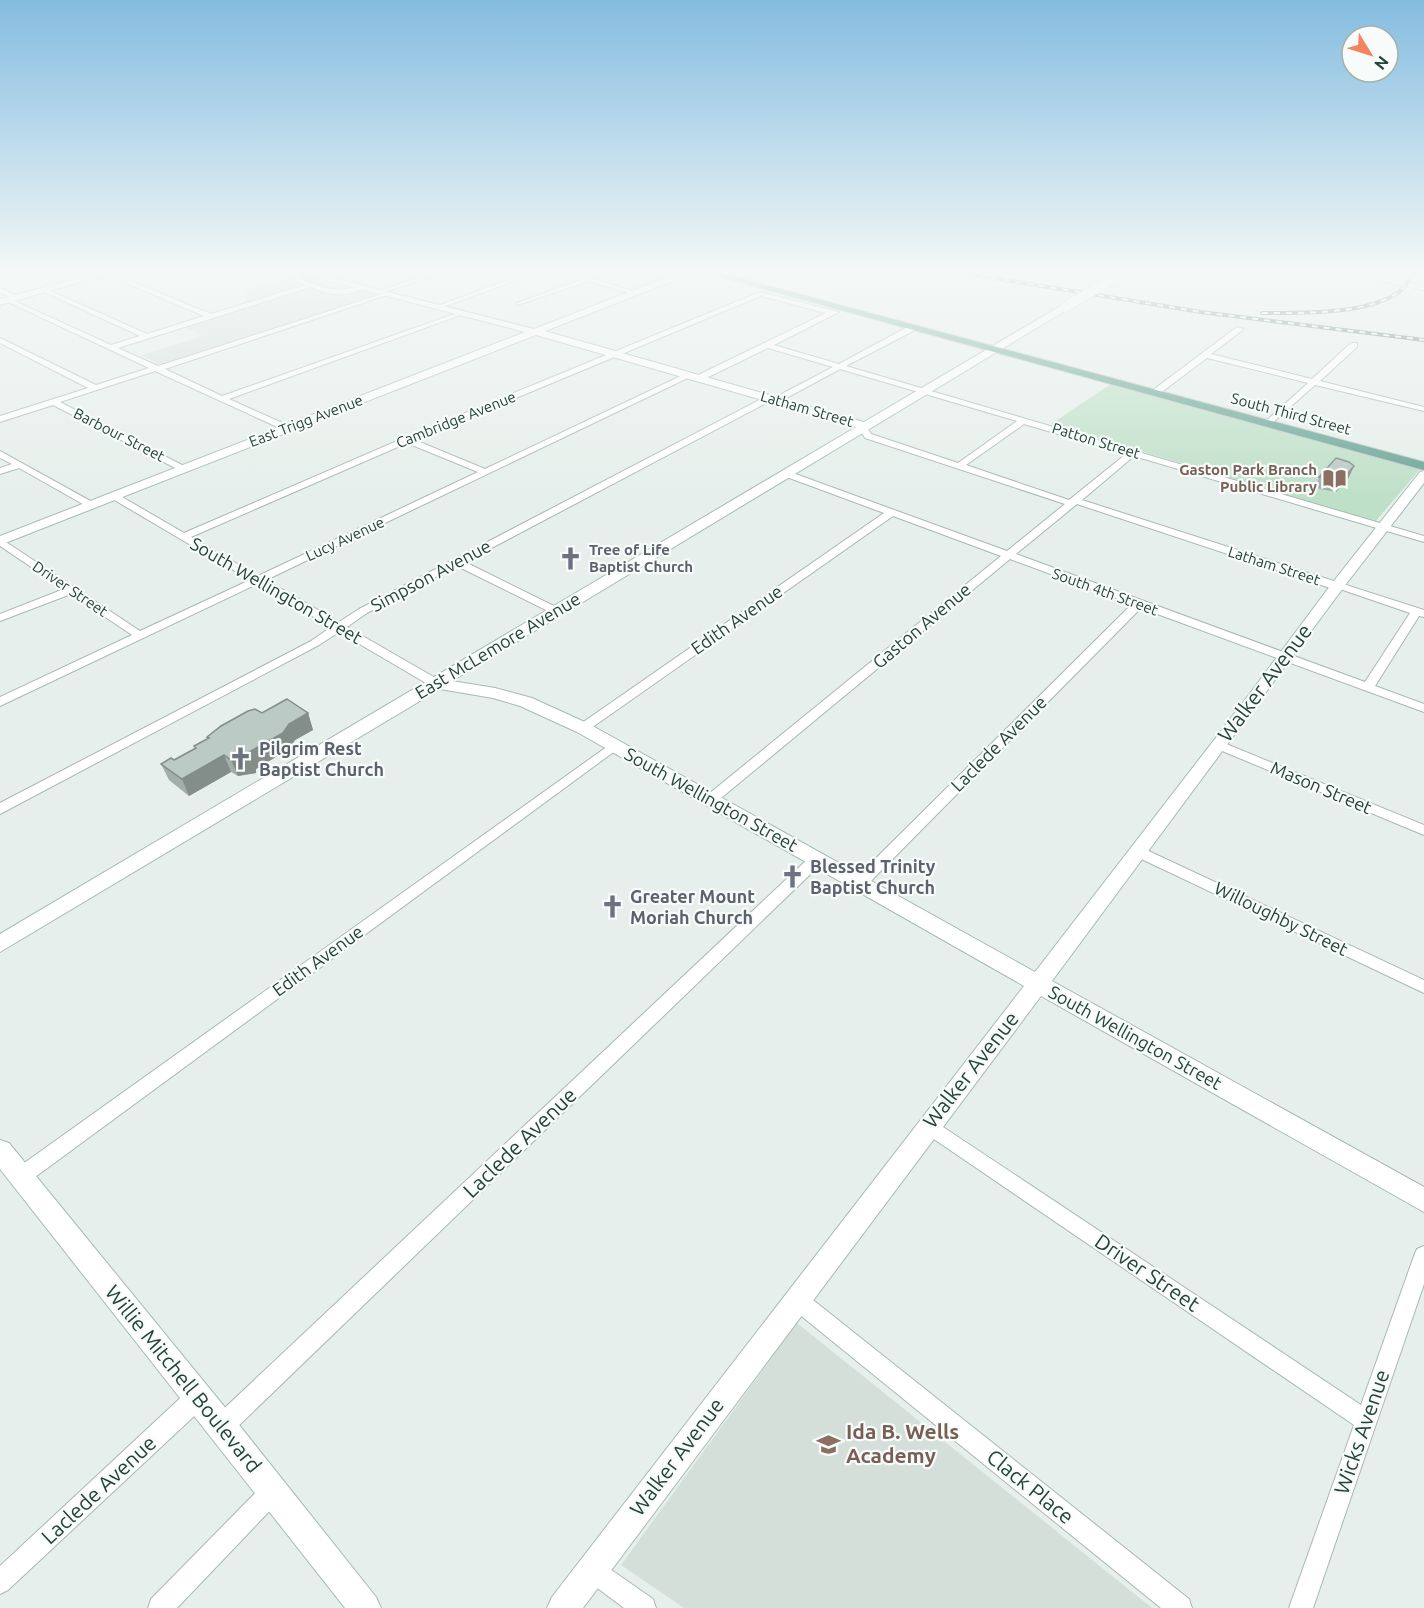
<svg xmlns="http://www.w3.org/2000/svg" width="1424" height="1608" font-family="Ubuntu,sans-serif">
	<style>
		.built { fill: #d4dfda }
		.green { fill: #bfe0c8 }
		.lines { fill: none; stroke-linecap: round; stroke-linejoin: round }
		.street-casing { stroke: #a8b8b2; stroke-width: 2 }
		.secondary-casing { stroke: #a4bbb3; stroke-width: 2 }
		.primary-casing { stroke: #c2cac8; stroke-width: 2 }
		.street { fill: #fff; fill-rule: evenodd }
		.secondary { fill: #fff; fill-rule: evenodd }
		.primary { fill: #6aa596; fill-rule: evenodd }
		.rail-casing { stroke: #5f7d75; stroke-width: 4 }
		.rail { stroke: #f7fbf9; stroke-width: 2; stroke-dasharray: 6; stroke-linecap: butt }
		.secondary-bridge-casing { stroke: #a4bbb3; stroke-width: 11; stroke-linecap: butt }
		.secondary-bridge { stroke: #fff; stroke-width: 10 }
		.wall { fill: #a1aea9 }
		.shaded-wall { fill: #838d89 }
		.building { fill: #bbcac4; stroke: #838d89; stroke-width: 1.5 }
		.labels { text-anchor: middle; stroke-width: 4.5; stroke-linejoin: round; paint-order: stroke }
		.far-street-label { font-size: 15px; fill: #24423a; stroke: #f7fbf9 }
		.far-education-label { font-size: 15px; font-weight: bold; fill: #785e54; stroke: #f7fbf9; text-anchor: end }
		.far-worship-label { font-size: 15px; font-weight: bold; fill: #5b616d; stroke: #f7fbf9; text-anchor: start }
		.street-label { font-size: 18px; fill: #24423a; stroke: #f7fbf9 }
		.worship-label { font-size: 18px; font-weight: bold; fill: #5b616d; stroke: #f7fbf9; text-anchor: start }
		.near-street-label { font-size: 21px; fill: #24423a; stroke: #f7fbf9 }
		.near-education-label { font-size: 21px; font-weight: bold; fill: #785e54; stroke: #f7fbf9; text-anchor: start }
	</style>
	<rect width="100%" height="100%" fill="#e6efeb"/>
	<path class="built" d="M298,275L377,295L161,365L141,355L203,336L182,326L205,322L251,302L246,299L247,290Z
		M797,1323L1152,1608H684L621,1565Z"/>
	<path class="green" d="M1111,384L1420,469L1375,522L1051,424Z"/>
	<g class="lines">
		<defs>
			<path id="street" d="M95,270H104L211,314L305,285L295,280L293,274L299,270L302,272L299,275L301,279C325,288 335,294 361,286L364,288C347,298 329,295 311,287L118,348L158,366L385,293L390,294L165,369L222,396L460,312L466,313L229,399L289,426V430L286,431L155,371L60,402L186,467L188,469L183,472L53,405L0,422V416L88,388L0,343V338L96,385L149,368L6,301V299H10L111,345L140,336L42,291V289H46L147,334L204,316Z
				M338,270H348L322,279L317,278Z
				M441,270H451L381,293L376,292Z
				M535,270H545L440,308L435,307Z
				M557,270H567L638,293L635,295L589,281L517,305V303L583,279Z
				M1332,270H1345L1424,286V290Z
				M0,288L19,297L20,298L15,299L0,293Z
				M760,292L839,312L774,345L839,364L911,325H917V329L846,366L1424,536V542L1134,456L1082,500L1424,610V617L1419,616L1375,686L1424,704V712L1141,608L864,888H854L852,884L854,880L1132,604L1010,559L715,803H705L703,800L705,797L1001,556L893,516L587,731H579L577,728L579,725L884,513L784,476V472H790L1007,551L1065,504L865,438L859,428L866,426L871,434L958,463L1017,421L840,369L779,402L772,400L465,562L560,609V613H552L457,566L367,613L347,627L439,680L441,683L439,686H431L339,632L319,645L0,814V803L311,641L331,627L257,584L0,706V697L132,635L71,594L0,621V614L64,589L0,546V538L140,631L250,580L111,498V494H117L184,533L404,438ZM761,296L826,313L696,376V380H702L768,348L833,367L774,398L767,396L359,609L339,622L266,580L694,375L687,373L485,469L415,440ZM1024,424L1126,454L1069,500L966,465ZM407,443L478,472L258,576L191,537ZM1077,504L1333,589H1340L1410,613L1365,682L1016,554Z
				M1237,327L1244,329L1211,354L1312,379L1351,343H1357V347L1320,381L1424,407V411L1315,385L1269,426L1266,425V421L1308,383L1207,358L1159,394H1153V390Z
				M0,451L94,503L96,505L88,507L19,468L0,474V468L12,464L0,458Z
				M615,741L619,742L621,745L619,748L27,1183L20,1186L13,1183L11,1177L13,1171Z
				M1219,741L1424,825V835L1215,748L1213,745L1215,742Z
				M1138,846L1424,980V993L1133,855L1131,851L1133,847Z
				M817,854L822,855L824,859L822,863L230,1434L222,1437L214,1434L211,1426L214,1418L812,855Z
				M928,1117L1361,1405L1414,1256L1417,1249L1424,1246V1284L1313,1608H1289L1354,1425L922,1131L919,1125L922,1119Z
				M796,1289L803,1292L1189,1599L1192,1608H1161L789,1306L786,1299L789,1292Z
				M198,1386L206,1389L209,1397L206,1405L8,1590L0,1594V1566L190,1389Z
				M273,1480L281,1483L284,1491L281,1499L177,1608H148L151,1599L265,1483Z
				M592,1558L600,1562L653,1599L656,1608H624L584,1578L580,1570L584,1562Z"/>
			<path id="secondary" d="M109,270H123L0,305V299Z
				M287,270H302L534,329L677,273H683V277L545,331L864,422L1062,305H1068V309L452,681L495,688L532,698L589,724L1035,972L1248,696L1333,582L1420,472L1424,471V483L1343,588L1052,981L1424,1187V1212L1041,996L583,1608H547L552,1597L1024,986L577,732L520,706L493,698L440,689L0,952V934L856,427L536,335L0,545V536L525,332Z
				M0,1140L9,1143L232,1416L376,1597L381,1608H345L0,1169Z"/>
			<path id="primary" d="M695,270H710L1424,462V470Z"/>
		</defs>
		<use href="#street" class="street-casing"/>
		<use href="#secondary" class="secondary-casing"/>
		<use href="#primary" class="primary-casing"/>
		<use href="#street" class="street"/>
		<use href="#secondary" class="secondary"/>
		<use href="#primary" class="primary"/>
		<defs>
			<path id="rail" d="M944,270L1201,312L1424,340
				M1262,313C1301,313 1366,315 1399,292C1406,287 1411,277 1416,270"/>
		</defs>
		<use href="#rail" class="rail-casing"/>
		<use href="#rail" class="rail"/>
		<defs>
			<path id="secondary-bridge" d="M1065,307L1123,273"/>
		</defs>
		<use href="#secondary-bridge" class="secondary-bridge-casing"/>
		<use href="#secondary-bridge" class="secondary-bridge"/>
	</g>
	<path class="wall" d="M1319,477H1349L1336,492L1315,488Z
		M262,713H308L313,730L295,740L289,749L256,769V773L238,776L231,772L189,796L169,780L161,764L174,760L195,748L194,746L208,739L207,737Z"/>
	<path class="shaded-wall" d="M1354,466L1349,477L1336,492L1341,481Z
		M308,713L313,730L295,740L289,749L256,769V773L238,776L231,760L249,752L289,724Z
		M224,755L231,772L189,796L182,779Z"/>
	<path class="building" d="M1336,458L1349,462L1354,466L1341,481L1319,477Z
		M287,699L308,713L289,724L283,733L249,752L250,756L231,760L224,755L182,779L161,764L171,758L174,760L196,748L194,746L209,738L207,737L221,726L248,711L255,709L262,713Z"/>
	<linearGradient id="sky" x2="0" y2="1"><stop stop-color="#84bce0"/><stop offset="0.55" stop-color="#f4f8f6"/><stop offset="1" stop-color="#f4f8f6" stop-opacity="0"/></linearGradient>
	<rect width="1424" height="495" fill="url(#sky)"/>
	<defs>
		<symbol id="library-bare" viewBox="-9 -9 18 18"><path d="M-6-4Q-3-5.5-.7-3.5V5Q-3 3-6 4ZM6-4Q3-5.5 .7-3.5V5Q3 3 6 4Z" fill="#8d6e63" stroke="#f7fbf9" stroke-width="2.5" paint-order="stroke"/></symbol>
		<symbol id="church-bare" viewBox="-9 -9 18 18"><path d="M-1.2-6h2.4v3.5h3.3v2.4h-3.3V6h-2.4V-.1h-3.3v-2.4h3.3Z" fill="#6b7280" stroke="#f7fbf9" stroke-width="2.5" paint-order="stroke"/></symbol>
		<symbol id="school-bare" viewBox="-9 -9 18 18"><path d="M0-5L7-2L0 1L-7-2ZM-4 1L0 2.5L4 1V4Q0 6-4 4Z" fill="#8d6e63" stroke="#f7fbf9" stroke-width="2.5" paint-order="stroke"/></symbol>
	</defs>
	<g fill-rule="evenodd">
		<use href="#library-bare" x="1318" y="462" width="33" height="33"/>
		<use href="#church-bare" x="554" y="542" width="33" height="33"/>
		<use href="#church-bare" x="224" y="742" width="33" height="33"/>
		<use href="#church-bare" x="776" y="860" width="33" height="33"/>
		<use href="#church-bare" x="596" y="890" width="33" height="33"/>
		<use href="#school-bare" x="812" y="1428" width="33" height="33"/>
	</g>
	<g class="labels">
		<g class="far-street-label">
			<text transform="translate(807 409) rotate(16)" y="5">Latham Street</text>
			<text transform="translate(1291 414) rotate(15)" y="5">South Third Street</text>
			<text transform="translate(456 420) rotate(-22)" y="5">Cambridge Avenue</text>
			<text transform="translate(306 421) rotate(-21)" y="5">East Trigg Avenue</text>
			<text transform="translate(119 435) rotate(27)" y="5">Barbour Street</text>
			<text transform="translate(1096 441) rotate(17)" y="5">Patton Street</text>
			<text transform="translate(345 539) rotate(-25)" y="5">Lucy Avenue</text>
			<text transform="translate(1274 566) rotate(18)" y="5">Latham Street</text>
			<text transform="translate(70 589) rotate(34)" y="5">Driver Street</text>
			<text transform="translate(1105 592) rotate(20)" y="5">South 4th Street</text>
		</g>
		<g class="far-education-label">
			<text x="1317" y="475">Gaston Park Branch<tspan x="1317" dy="17">Public Library</tspan></text>
		</g>
		<g class="far-worship-label">
			<text x="589" y="555">Tree of Life<tspan x="589" dy="17">Baptist Church</tspan></text>
		</g>
		<g class="street-label">
			<text transform="translate(431 576) rotate(-28)" y="6">Simpson Avenue</text>
			<text transform="translate(276 591) rotate(30)" y="6">South Wellington Street</text>
			<text transform="translate(737 620) rotate(-35)" y="6">Edith Avenue</text>
			<text transform="translate(922 626) rotate(-40)" y="6">Gaston Avenue</text>
			<text transform="translate(498 646) rotate(-31)" y="6">East McLemore Avenue</text>
			<text transform="translate(999 744) rotate(-45)" y="6">Laclede Avenue</text>
			<text transform="translate(1321 788) rotate(23)" y="6">Mason Street</text>
			<text transform="translate(711 800) rotate(29)" y="6">South Wellington Street</text>
			<text transform="translate(1281 919) rotate(26)" y="6">Willoughby Street</text>
			<text transform="translate(318 961) rotate(-36)" y="6">Edith Avenue</text>
			<text transform="translate(1135 1038) rotate(29)" y="6">South Wellington Street</text>
		</g>
		<g class="worship-label">
			<text x="259" y="755">Pilgrim Rest<tspan x="259" dy="21">Baptist Church</tspan></text>
			<text x="810" y="873">Blessed Trinity<tspan x="810" dy="21">Baptist Church</tspan></text>
			<text x="630" y="903">Greater Mount<tspan x="630" dy="21">Moriah Church</tspan></text>
		</g>
		<g class="near-street-label">
			<text transform="translate(1265 683) rotate(-53)" y="7">Walker Avenue</text>
			<text transform="translate(971 1070) rotate(-52)" y="7">Walker Avenue</text>
			<text transform="translate(520 1143) rotate(-44)" y="7">Laclede Avenue</text>
			<text transform="translate(1147 1273) rotate(34)" y="7">Driver Street</text>
			<text transform="translate(183 1379) rotate(51)" y="7">Willie Mitchell Boulevard</text>
			<text transform="translate(1362 1432) rotate(-71)" y="7">Wicks Avenue</text>
			<text transform="translate(677 1457) rotate(-53)" y="7">Walker Avenue</text>
			<text transform="translate(1030 1487) rotate(39)" y="7">Clack Place</text>
			<text transform="translate(99 1490) rotate(-43)" y="7">Laclede Avenue</text>
		</g>
		<g class="near-education-label">
			<text x="846" y="1439">Ida B. Wells<tspan x="846" dy="24">Academy</tspan></text>
		</g>
	</g>
	<g transform="translate(1370 54) rotate(128)"><circle r="28" fill="#f7fbf9" stroke="#a3b1ad" stroke-width="1.5"/>
	<path d="M0-4.5L10 22L0 15L-10 22Z" fill="#f4845f"/>
	<text y="-9" font-size="16" font-weight="bold" text-anchor="middle" fill="#24423a">N</text>
	</g>
</svg>
